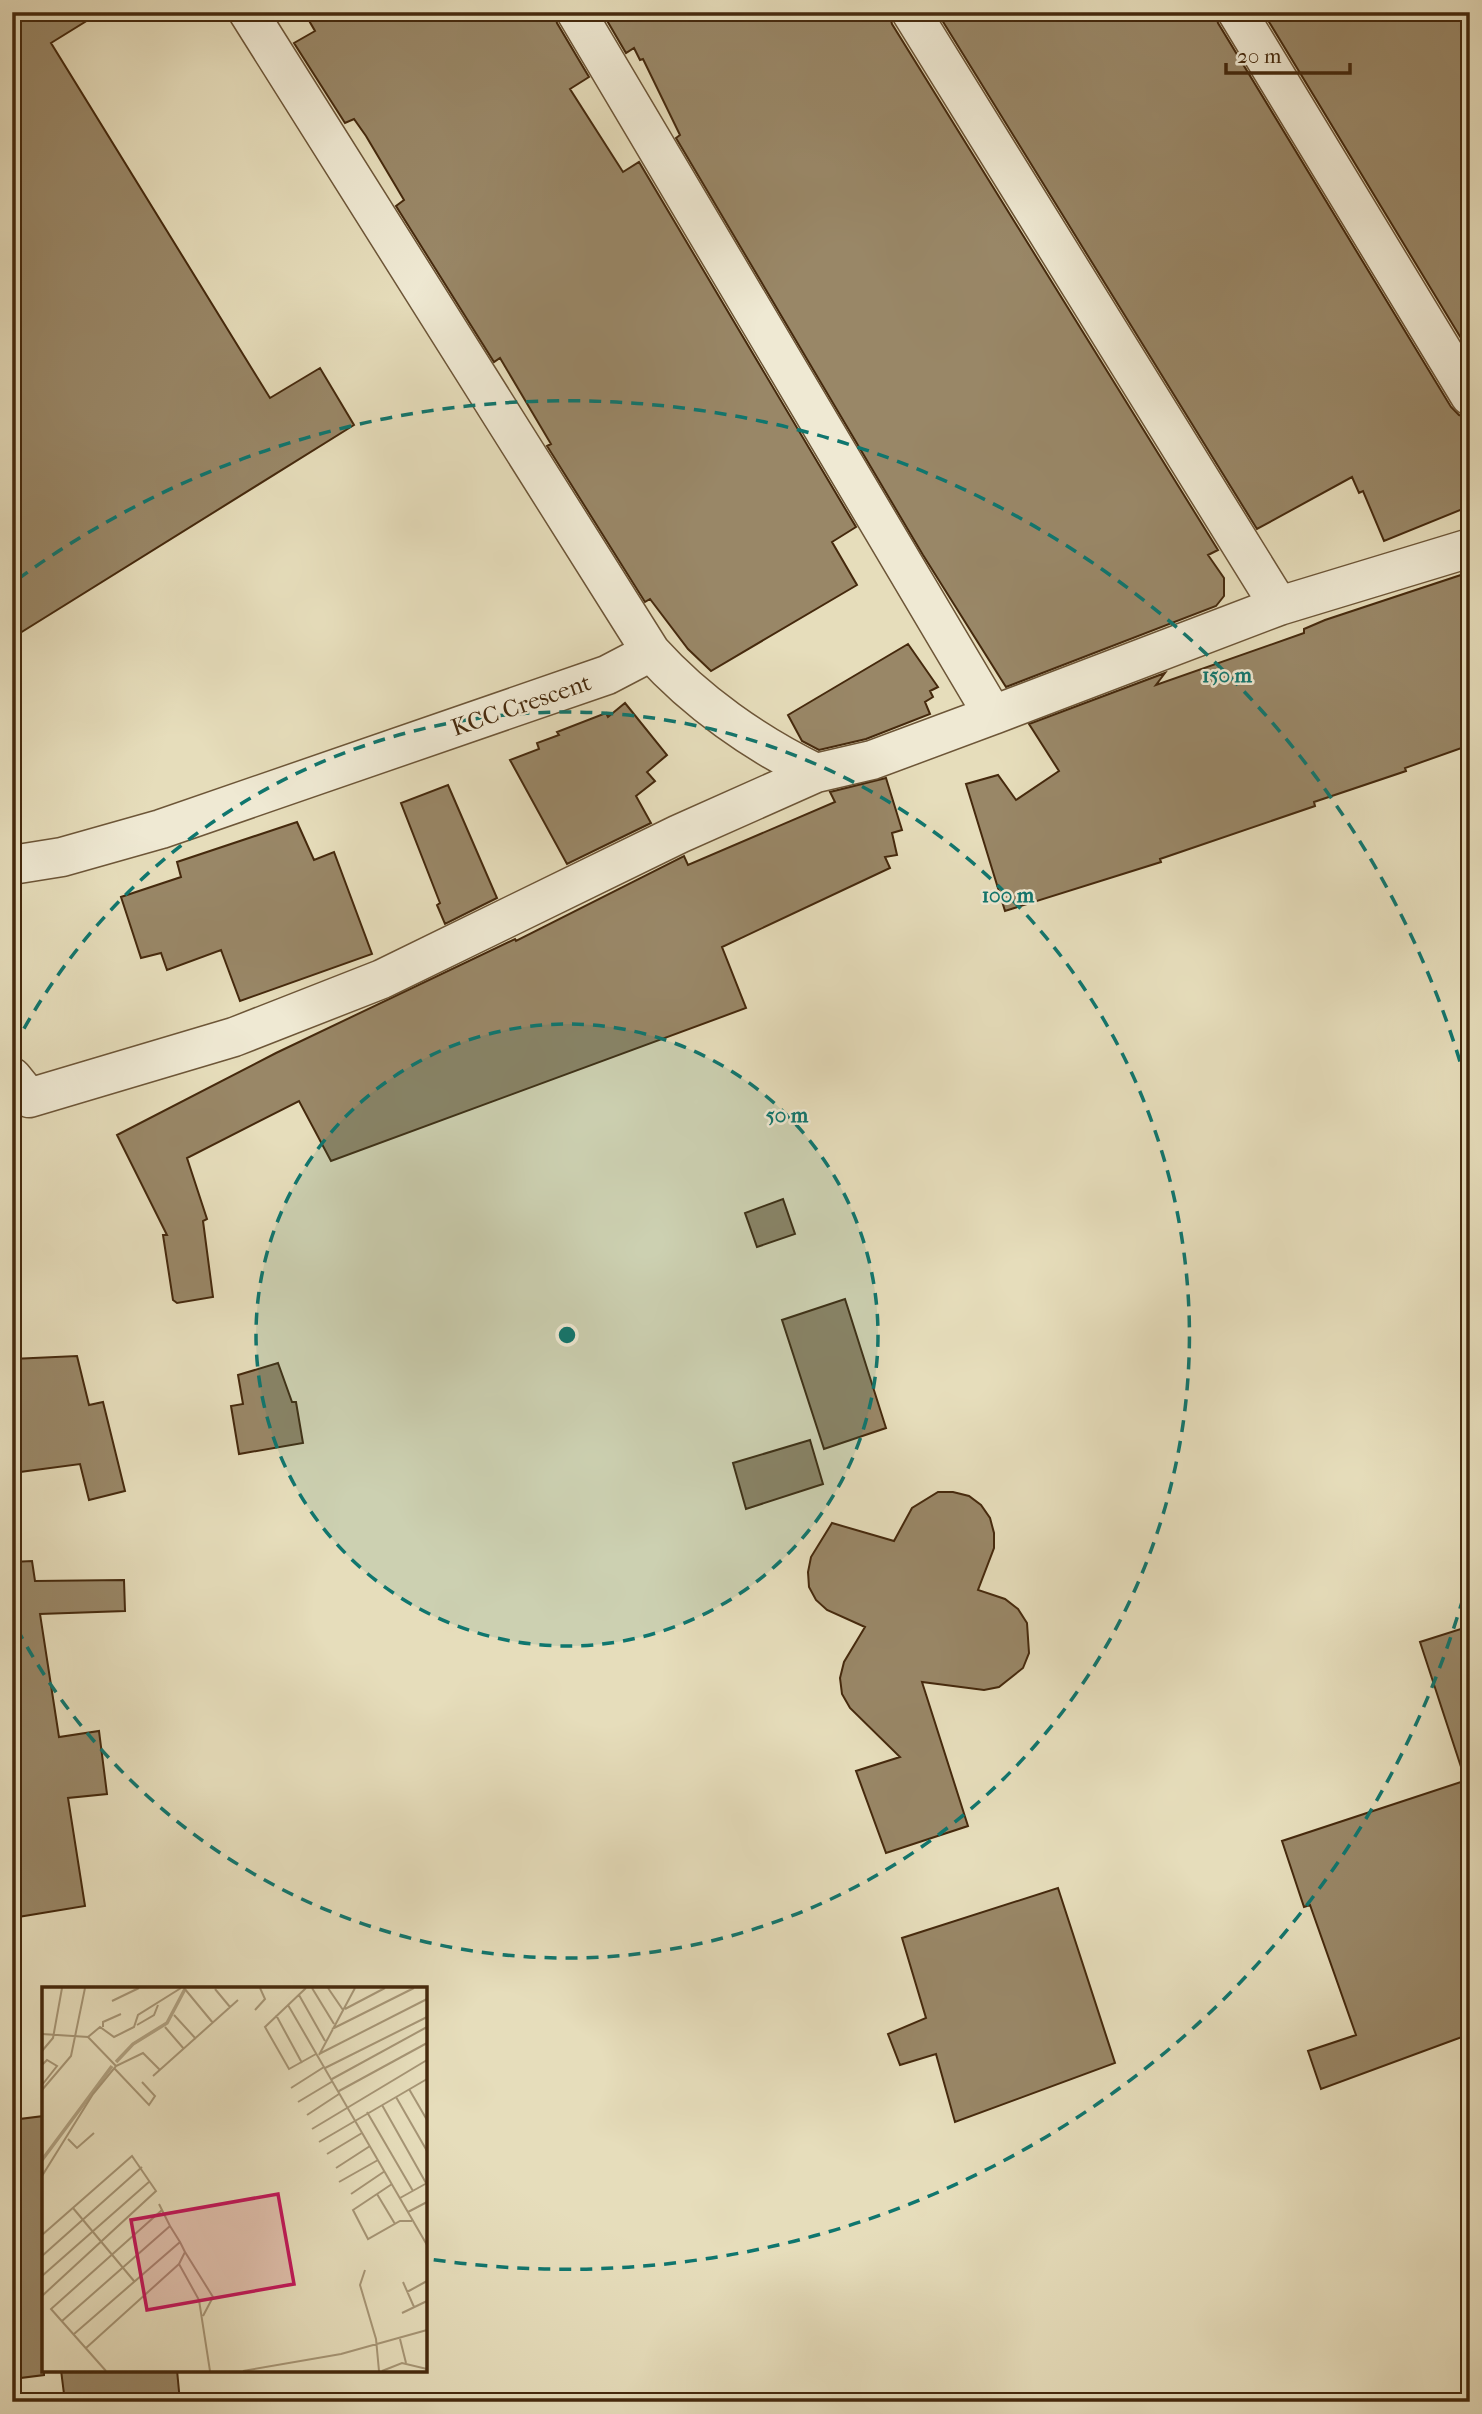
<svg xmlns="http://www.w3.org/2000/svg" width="1482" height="2414" font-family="'IM FELL French Canon',serif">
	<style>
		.building { fill: #998767; stroke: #45290d; stroke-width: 2 }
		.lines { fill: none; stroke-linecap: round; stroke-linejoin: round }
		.minor-casing { stroke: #6d5638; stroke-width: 41 }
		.minor { stroke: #efe9d3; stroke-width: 38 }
		.ring { fill: none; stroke: #0f766e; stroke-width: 3.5; stroke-dasharray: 12 9 }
		.labels { text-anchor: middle; stroke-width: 5; stroke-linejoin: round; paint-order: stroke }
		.street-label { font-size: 24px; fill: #45290d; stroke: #efe9d3 }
		.inset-river { fill: none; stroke: #afa080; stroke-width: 3.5 }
		.inset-road { fill: none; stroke: #a69575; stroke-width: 2 }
		.view { fill: #c2185b; fill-opacity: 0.15; stroke: #c2185b; stroke-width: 3.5 }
		.inset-edge { fill: none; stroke: #45290d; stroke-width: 3.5 }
		.centre { fill: #0f766e; stroke: #efe9d3; stroke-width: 3.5 }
		.ring-label { font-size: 21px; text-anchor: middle; font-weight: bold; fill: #0f766e; stroke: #efe9d3; stroke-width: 5; stroke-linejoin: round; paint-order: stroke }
	</style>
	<rect width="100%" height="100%" fill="#e6ddbb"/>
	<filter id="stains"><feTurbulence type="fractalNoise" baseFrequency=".00286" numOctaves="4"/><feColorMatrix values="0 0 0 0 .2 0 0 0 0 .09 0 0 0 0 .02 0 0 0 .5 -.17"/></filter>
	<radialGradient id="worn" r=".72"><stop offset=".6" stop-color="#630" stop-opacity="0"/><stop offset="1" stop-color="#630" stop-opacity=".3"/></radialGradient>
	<path class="building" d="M12,12H101L51,43L270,398L320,368L354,425L12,638Z
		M304,12H554L557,23L589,77L570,89L623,172L639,162L856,527L832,542L857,585L711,671L688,649L650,599L645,602L547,446L551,444L500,358L494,362L396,206L404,200L366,136L354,119L345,123L294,43L315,31Z
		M602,12H889L892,24L1218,550L1208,555L1224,578V596L1216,606L1006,687L923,555L676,138L680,135L643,59L640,60L634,48L626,53Z
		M937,12H1215L1218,23L1451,407L1459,415L1470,418V506L1384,541L1363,491L1359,493L1352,477L1257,529Z
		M1263,12H1470V353Z
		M1470,572V745L1405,768L1406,771L1314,802L1315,806L1160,859L1161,862L1005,911L966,784L998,775L1016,800L1059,771L1029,724L1165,673L1156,685L1304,633V629L1325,620Z
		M908,644L938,687L930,691L933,697L925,702L930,714L866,739L819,750L802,741L788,715Z
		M625,703L667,755L647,772L655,781L636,796L651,823L567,864L510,760L539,749L537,743L559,735L557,732L606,713L608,717Z
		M886,778L902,830L892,833L897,855L885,857L890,868L722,947L746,1008L331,1161L299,1101L187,1158L207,1219L203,1221L213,1297L177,1303L173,1300L163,1235H167L117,1135L276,1053L515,939L516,941L684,856L688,865L835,802L830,792Z
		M448,785L497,898L445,924L437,905L440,903L401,803Z
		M297,822L314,860L334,852L372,954L240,1001L221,950L167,970L161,953L141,958L121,897L181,877L177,862Z
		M783,1199L795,1234L757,1247L745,1213Z
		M845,1299L886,1428L824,1449L782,1320Z
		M77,1356L89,1405L103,1402L125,1491L89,1500L80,1464L12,1473V1359Z
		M278,1363L292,1402H296L303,1443L239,1454L231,1406L243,1404L238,1375Z
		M810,1440L823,1484L746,1509L733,1463Z
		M938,1492H953L969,1496L981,1505L990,1518L994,1533V1548L978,1590L1005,1599L1018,1609L1027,1623L1029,1653L1023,1668L999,1687L984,1690L922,1682L968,1826L886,1853L856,1771L900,1757L850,1708L842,1694L840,1678L844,1662L865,1627L827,1610L816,1600L809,1587L808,1572L811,1557L832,1523L894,1541L912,1508Z
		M32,1561L35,1581L124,1580L125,1611L40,1614L59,1737L99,1731L107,1794L68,1798L85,1906L12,1918V1562Z
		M1470,1626V1772L1463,1773L1420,1642Z
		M1470,1779V2034L1321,2089L1308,2051L1356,2035L1310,1905L1304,1907L1282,1841Z
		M1058,1888L1115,2063L955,2122L936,2054L900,2065L888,2034L926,2018L902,1938Z
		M44,2116V2375L12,2379V2120Z
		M61,2370H177L180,2402H65Z"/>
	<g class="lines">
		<defs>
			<path id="minor" d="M248,12L651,652
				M576,12L993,715L1279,606
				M911,12L1279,606L1470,548
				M1237,12L1470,396
				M12,865L62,857L161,829L607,675L651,652C696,702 756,744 816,773L872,760L993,715
				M12,1077L29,1098L234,1037L382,979L679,834L816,773"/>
		</defs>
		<use href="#minor" class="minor-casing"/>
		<use href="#minor" class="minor"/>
	</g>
	<circle cx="567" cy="1335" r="311" fill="#0f766e" fill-opacity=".12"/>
	<g class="ring">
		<circle cx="567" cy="1335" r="311"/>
		<path d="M14 1047A623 623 0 1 1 14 1623"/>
		<path d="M1469 1577A934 934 0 0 1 429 2259M18 579A934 934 0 0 1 1469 1093"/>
	</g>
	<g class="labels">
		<g class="street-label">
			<text transform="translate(521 705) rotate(-19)" y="8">KCC Crescent</text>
		</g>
	</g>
	<g transform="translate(42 1987)">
		<rect width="385" height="385" fill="#e6ddbb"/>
		<path class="inset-river" d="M74,75L91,57L125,36L143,2M0,173L70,79"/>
		<path class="inset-road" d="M142,1L171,36M264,1L223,40L247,82L274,67M270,1L292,37M286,1L301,23M173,2L188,20M257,8L283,54M70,14L97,1M246,18L385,258M303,22L343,1M213,23L223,12L218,1M132,28L154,52M234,28L260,76M95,38L112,28L116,18M61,40V35L79,27M123,40L142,62M290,42L372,1M0,47L46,50L74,79M46,50L58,40L72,50L92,40L96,28L139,1M0,64L11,51L20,1M277,67L385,12M277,68L313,1M0,78L5,73L15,79L0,98M72,81L107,118L113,109L100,95M283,81L385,30M111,89L196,13M290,92L385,40M249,101L282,80M367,102L385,133M0,103L29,69L43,1M297,104L385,56M354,110L385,164M256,115L291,94M340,118L384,196M325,125L371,204M265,128L297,107M270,142L385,73M26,152L35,161L52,146M277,155L385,92M285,167L320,146M294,181L328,159M0,189L51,107L74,79L101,66L118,83M297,195L336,173M350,197L311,223L326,252L358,234H370M309,207L343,184M335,207L353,237M358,211L385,196M31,221L92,294M366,225L385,215M0,248L90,169L114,204L0,309M138,255L143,265L137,277L157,313L168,384M143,265L171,310L161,329M0,269L100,180M323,283L318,298L334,352L337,384M0,289L108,194M361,295L372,320M365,305L385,294M360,326L385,314M20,334L128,239L117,217M32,347L138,255L128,239M358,352L364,376M44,361L137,277M64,384L9,322L120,223M201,384L299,367L385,343M340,384L360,376L385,382"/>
		<path class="view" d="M236,207L252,297L105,323L89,233Z"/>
		<rect width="385" height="385" class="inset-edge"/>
	</g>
	<circle cx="567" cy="1335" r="10" class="centre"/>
	<g class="ring-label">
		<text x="1227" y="682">150 m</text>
		<text x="1008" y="902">100 m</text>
		<text x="787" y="1122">50 m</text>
	</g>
	<rect width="1482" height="2414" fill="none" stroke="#e6ddbb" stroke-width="42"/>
	<rect x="14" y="14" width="1454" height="2386" fill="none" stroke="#45290d" stroke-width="3.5"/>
	<rect x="21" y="21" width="1440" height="2372" fill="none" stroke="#45290d" stroke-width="2"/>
	<path d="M1226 63v10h124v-10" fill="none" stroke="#45290d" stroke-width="3.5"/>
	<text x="1237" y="63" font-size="21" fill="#45290d" stroke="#efe9d3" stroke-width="5" paint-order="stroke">20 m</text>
	<rect width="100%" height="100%" filter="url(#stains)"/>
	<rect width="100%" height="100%" fill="url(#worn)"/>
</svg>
